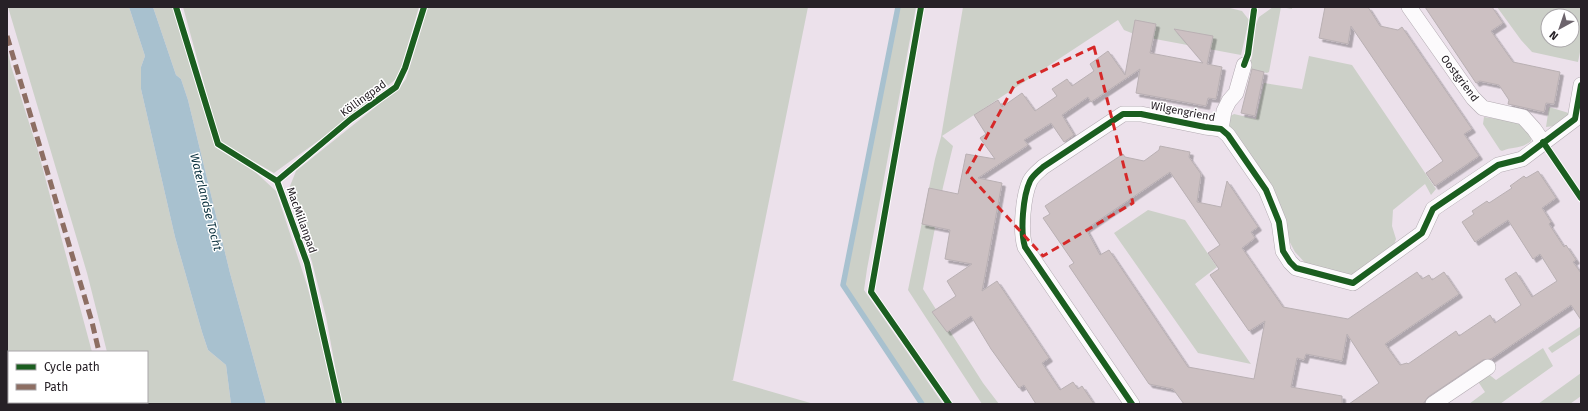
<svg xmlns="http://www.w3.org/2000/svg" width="1588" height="411" font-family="'Fira Sans',sans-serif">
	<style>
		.green { fill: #ccd0c8; fill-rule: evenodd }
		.water { fill: #a8c1cf }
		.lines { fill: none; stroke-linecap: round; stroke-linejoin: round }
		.stream { stroke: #a8c1cf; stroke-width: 5.5 }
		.building { fill: #ccc0c2; stroke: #b9b0b3; fill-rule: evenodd; filter: url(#shadow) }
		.minor-casing { stroke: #b3abb2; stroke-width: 16 }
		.minor { stroke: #fcfafc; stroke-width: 15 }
		.quiet { stroke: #8d6e63; stroke-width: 5; stroke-dasharray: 10 5; stroke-linecap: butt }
		.cycleway-casing { stroke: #fff; stroke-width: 8 }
		.cycleway { stroke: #1b5e20; stroke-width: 6 }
		.marked { fill: none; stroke: #d62828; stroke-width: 3; stroke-dasharray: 8 5; stroke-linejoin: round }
		.labels { text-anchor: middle; stroke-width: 3; stroke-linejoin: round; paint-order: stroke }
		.street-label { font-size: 11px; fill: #272127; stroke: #fff }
		.water-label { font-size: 12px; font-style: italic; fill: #09303d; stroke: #fff }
	</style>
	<defs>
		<filter id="shadow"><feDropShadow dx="3.5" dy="3.5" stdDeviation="0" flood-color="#0004"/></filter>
	</defs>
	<rect width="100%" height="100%" fill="#ece1eb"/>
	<path class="green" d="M8,7H129L145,56L141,67V89L175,237L202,332L208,350L226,365L231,404H120L119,402H147V352H107L87,273Z
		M153,7H175L187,44L215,147L252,169L276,191L307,285L327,359L336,404H266L230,273L188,100L181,79L176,75Z
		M183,7H419L401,68L396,79L336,128L274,173L220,142Z
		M428,7H808L733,380H731L814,404H342L326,317L312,262L292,199L290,186L296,171L399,88L406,79Z
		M897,7H916L867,269L864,290L943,404H920L842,286Z
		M963,7H1226L1242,11L1249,20L1241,55L1139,36L1124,30L1118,20L942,136L953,146L943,187L923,289L983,383L999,404H982L908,290L935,159L941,137Z
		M1273,7H1292V9L1281,7L1269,72L1267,73L1248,69L1252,57L1256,24L1259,17Z
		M1497,7H1581V47L1578,62L1532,52L1521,40ZM1548,16H1572V40H1548Z
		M7,47L11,66L38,151L92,352H9V402H104V404H7Z
		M1309,56L1352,65L1436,189L1431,195L1425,184L1393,210L1392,226L1396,239L1392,251L1353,278L1309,267L1295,252L1227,124V118L1234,114L1256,119L1264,83L1302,89Z
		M1549,107L1572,114V116L1554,126L1546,127Z
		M1484,117L1519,122L1531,134V141C1522,149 1513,146 1502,151L1500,150L1483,124Z
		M1148,210L1185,220L1217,267L1195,284L1251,364L1198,353L1114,233Z
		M1581,326V334L1552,353L1548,348Z
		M1543,348L1553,366L1500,404H1469L1485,392L1477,380L1487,373L1496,380Z
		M1581,373V396L1570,404H1538Z"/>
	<path class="water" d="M129,7H153L176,75L181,79L188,100L230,273L266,404H231L226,365L208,350L202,332L175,237L141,89V67L145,56Z"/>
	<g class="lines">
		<path class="stream" d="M898,7L843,285L922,404"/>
	</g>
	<path class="building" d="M1325,7H1368L1380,26L1398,30L1402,27L1472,129L1464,134L1479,156L1435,186L1426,173L1443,161L1351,26L1348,44L1319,38Z
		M1425,7H1492L1503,23L1491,31L1513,62L1560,72L1554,104L1546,103L1544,112L1508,104L1509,100L1499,85L1480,81L1476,83Z
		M1135,20L1156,24L1150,53L1203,63L1174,29L1213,36L1207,64L1222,67L1216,99L1208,98L1206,106L1136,93L1140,69L1091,102L1088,97L1062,115L1074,135L1064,142L1051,123L1024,140L1028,145L978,178L1002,183L982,291L997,281L1049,358L1042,363L1060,390L1073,382L1078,389L1082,386L1094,404H1036L1024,385L1019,388L991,349L971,316L947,332L932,312L956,296L947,281L972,264L945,259L950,230L922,224L929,188L958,194L966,154L995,159L980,138L986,134L974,115L998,100L1002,107L1022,93L1035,111L1057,96L1052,89L1067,79L1072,86L1094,71L1090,64L1108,51L1125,75Z
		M1252,69L1264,72L1255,116L1241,113Z
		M1160,146L1190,152L1189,157L1201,174L1197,202L1221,207L1227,181L1258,227L1251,232L1255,238L1242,248L1283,307L1348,319L1417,272L1422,279L1429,275L1432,280L1444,272L1459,294L1385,344L1400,365L1407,363L1408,364L1456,331L1459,336L1490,315L1495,323L1521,305L1505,279L1516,272L1532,297L1557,281L1540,254L1533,259L1508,220L1475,242L1462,222L1474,214L1472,211L1487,201L1489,203L1512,188L1510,186L1524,176L1526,178L1538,171L1556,198L1542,208L1551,222L1549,224L1564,247L1566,245L1576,260L1573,262L1581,273V320L1571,305L1491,359L1483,360L1428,397L1423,404H1349L1379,383L1347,334L1342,361L1306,354L1304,360L1297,358L1291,387L1342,396V404H1184L1173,389L1149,384L1069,266L1074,263L1043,218L1050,214L1045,206L1123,154L1125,157L1144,161L1159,150ZM1170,172L1220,245L1208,253L1219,269L1210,275L1249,331L1265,321L1254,379L1188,367L1109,250L1100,255L1086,229Z"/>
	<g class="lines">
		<defs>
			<path id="minor" d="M1409,7L1473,98L1483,108L1523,117L1534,129L1543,142
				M1221,129L1224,111L1229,101L1236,93L1244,65
				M1132,404L1025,247C1020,231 1023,196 1030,181C1033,175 1039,171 1043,167L1123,114H1141L1205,127L1221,129L1228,135L1266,190L1279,222L1283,251L1290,262L1296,268L1353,283L1422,233L1433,209L1498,165L1522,159L1575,119L1581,85
				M1433,404L1488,367"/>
		</defs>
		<use href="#minor" class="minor-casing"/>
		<use href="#minor" class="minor"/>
		<path class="quiet" d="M7,36L92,322L99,352
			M110,402L111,404"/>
		<defs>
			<path id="cycleway" d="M176,7L218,144L277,181L307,263L339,404
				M921,7L871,292L949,404
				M1244,65L1248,54L1254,10
				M1543,142L1581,198
				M277,181L351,119L396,87L405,68L424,7
				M1132,404L1025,247C1020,231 1023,196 1030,181C1033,175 1039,171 1043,167L1123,114H1141L1205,127L1221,129L1228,135L1266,190L1279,222L1283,251L1290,262L1296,268L1353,283L1422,233L1433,209L1498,165L1522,159L1575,119L1581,85"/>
		</defs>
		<use href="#cycleway" class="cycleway-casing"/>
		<use href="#cycleway" class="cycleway"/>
	</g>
	<path class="marked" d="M1094,47L1133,203L1043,256L967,173L1015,84Z"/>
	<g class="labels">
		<g class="street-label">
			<text transform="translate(1460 78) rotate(53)" y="4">Oostgriend</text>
			<text transform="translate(363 98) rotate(-36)" y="4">Köllingpad</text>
			<text transform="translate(1183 111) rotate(11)" y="4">Wilgengriend</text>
			<text transform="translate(302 220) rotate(70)" y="4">MacMillanpad</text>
		</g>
		<g class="water-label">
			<text transform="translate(206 202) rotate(76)" y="4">Waterlandse Tocht</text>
		</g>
	</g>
	<rect width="1588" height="411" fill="none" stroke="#272127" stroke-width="16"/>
	<rect x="8" y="351" width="140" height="52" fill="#ffffff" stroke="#a9a6a9"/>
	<rect x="16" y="364" width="20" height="6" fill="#1b5e20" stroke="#a9a6a9"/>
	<text x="44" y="371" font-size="12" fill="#272127">Cycle path</text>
	<rect x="16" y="384" width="20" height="6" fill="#8d6e63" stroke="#a9a6a9"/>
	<text x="44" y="391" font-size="12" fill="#272127">Path</text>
	<g transform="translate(1560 28) rotate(220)"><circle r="19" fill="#ffffff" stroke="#a9a6a9"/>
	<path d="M0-3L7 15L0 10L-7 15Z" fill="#6c646c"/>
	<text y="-6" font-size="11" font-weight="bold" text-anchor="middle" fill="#272127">N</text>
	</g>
</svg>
